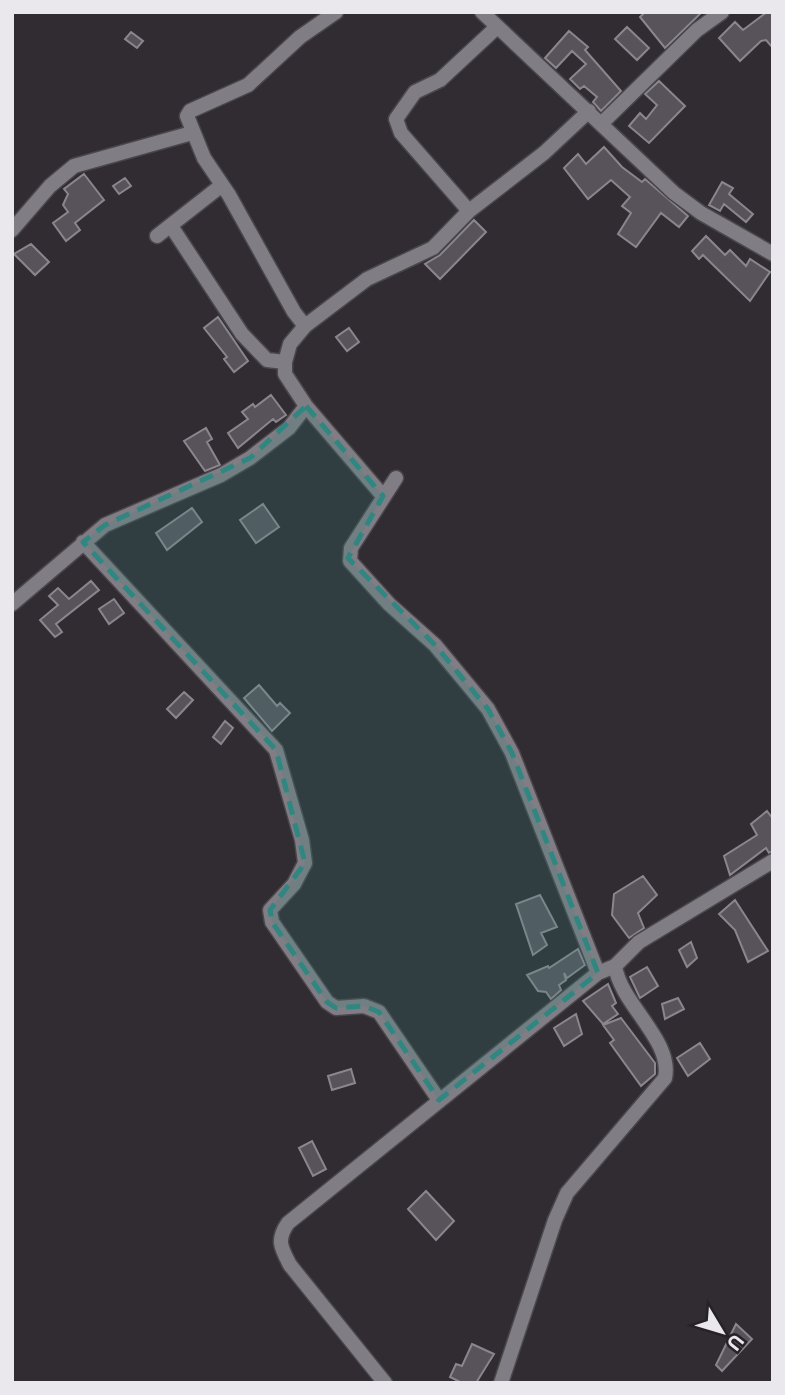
<svg xmlns="http://www.w3.org/2000/svg" width="785" height="1395" font-family="Inter,sans-serif">
	<style>
		.building { fill: #58535a; stroke: #8b868d; stroke-width: 2 }
		.lines { fill: none; stroke-linecap: round; stroke-linejoin: round }
		.minor-casing { stroke: #4a474c; stroke-width: 17 }
		.minor { stroke: #817d84; stroke-width: 14 }
		.marked { fill: #308781; fill-opacity: 0.2; stroke: #308781; stroke-width: 5; stroke-dasharray: 14 9; stroke-linejoin: round }
	</style>
	<rect width="100%" height="100%" fill="#302c31"/>
	<path class="building" d="M645,12H702L665,48L640,17Z
		M767,12H773V48L766,40L761,41L740,61L719,38L735,22L743,30Z
		M627,27L649,48L637,60L615,39Z
		M569,31L588,47L585,50L621,91L601,111L593,102L597,97L584,86L580,89L570,79L586,64L572,51L556,68L545,58Z
		M131,32L143,41L137,48L125,39Z
		M659,81L685,106L649,143L629,126L640,113L646,119L657,105L645,94Z
		M604,147L622,167L642,182L645,179L688,216L679,227L661,213L636,247L618,234L631,213L622,206L630,197L611,180L588,199L564,168L578,154L586,164Z
		M84,174L104,200L75,223L80,230L66,241L53,223L68,212L63,205L68,194L64,189Z
		M125,178L131,186L119,194L113,186Z
		M722,182L733,188L729,194L753,214L746,222L724,204L720,211L709,205Z
		M474,220L486,232L440,279L425,264L440,255Z
		M706,236L725,255L730,250L746,266L750,259L770,272L750,301L703,255L699,259L692,251Z
		M31,244L49,262L35,275L14,254Z
		M218,317L248,361L234,372L224,359L227,357L204,328Z
		M349,328L359,342L347,351L336,337Z
		M271,395L286,415L276,422L273,419L238,448L228,433L248,419L242,412L253,404L255,407Z
		M206,428L212,439L207,442L220,465L205,471L184,441Z
		M263,504L279,527L256,543L240,520Z
		M192,508L202,522L167,550L156,533Z
		M91,581L99,590L56,624L62,632L55,637L40,620L58,605L49,596L58,588L69,599Z
		M114,599L124,613L109,624L99,609Z
		M259,685L277,706L280,703L290,713L272,731L244,698Z
		M184,692L193,700L176,718L167,709Z
		M225,721L233,728L221,744L213,737Z
		M767,811L773,819V851L769,853L766,848L730,875L724,856L757,835L751,824Z
		M643,876L657,895L638,913L644,928L629,938L612,915L614,894Z
		M540,895L557,927L541,933L547,945L533,955L516,904Z
		M735,900L768,951L748,962L735,930L719,914Z
		M691,942L697,958L687,967L679,950Z
		M578,949L585,965L567,978L564,973L566,980L559,985L561,990L551,999L546,992L538,991L527,975L548,966L549,968Z
		M647,967L658,986L640,998L630,977Z
		M608,984L616,1003L612,1006L618,1014L603,1024L583,1001Z
		M678,998L684,1009L665,1019L662,1004Z
		M576,1014L582,1034L564,1046L554,1028Z
		M621,1018L655,1063V1074L641,1086L610,1043L614,1040L603,1025Z
		M700,1043L710,1059L688,1076L677,1058Z
		M351,1069L355,1083L332,1090L328,1076Z
		M312,1141L326,1169L313,1176L299,1148Z
		M426,1191L454,1221L436,1240L408,1209Z
		M736,1324L752,1339L722,1371L716,1365Z
		M472,1344L494,1354L476,1383H462L450,1377L456,1364L462,1366Z"/>
	<g class="lines">
		<defs>
			<path id="minor" d="M482,12L674,193L701,213L773,254
				M602,123L697,30L722,12
				M469,211L401,133L396,119L415,92L440,80L497,27
				M171,226L242,334L267,360L285,362
				M12,230L50,186L74,166L192,133
				M157,236L222,185
				M305,326L294,312L229,195L204,158L187,116L190,111L248,85L300,37L336,12
				M306,406L383,496
				M396,478L351,548L350,561L389,604L435,645L488,709L512,753L598,973L615,966
				M83,542L276,750L302,840L305,863L294,884L270,910L272,922L327,1002L336,1008L364,1006L379,1012L439,1100
				M12,604L105,525L221,475L250,458L289,428L306,406L285,374V362L290,344L305,326L367,279L433,248L469,211L544,153L589,111
				M385,1383L290,1265C281,1248 276,1240 288,1223L598,973
				M501,1383L555,1220L567,1193L665,1078C673,1040 621,1005 615,966L639,942L773,861"/>
		</defs>
		<use href="#minor" class="minor-casing"/>
		<use href="#minor" class="minor"/>
	</g>
	<path class="marked" d="M306,406L383,496L348,558L435,645L488,709L512,753L598,973L439,1100L379,1012L364,1006L336,1008L327,1002L272,922L270,910L305,863L276,750L83,542L105,525L250,458Z"/>
	<rect width="785" height="1395" fill="none" stroke="#eae8ec" stroke-width="28"/>
	<g transform="translate(722 1332) rotate(128)" stroke="#262228" stroke-width="5" paint-order="stroke">
	<path d="M0-5L12 26L0 18L-12 26Z" fill="#eae8ec"/>
	<text y="-10" font-size="19" font-weight="bold" text-anchor="middle" fill="#eae8ec">U</text>
	</g>
</svg>
